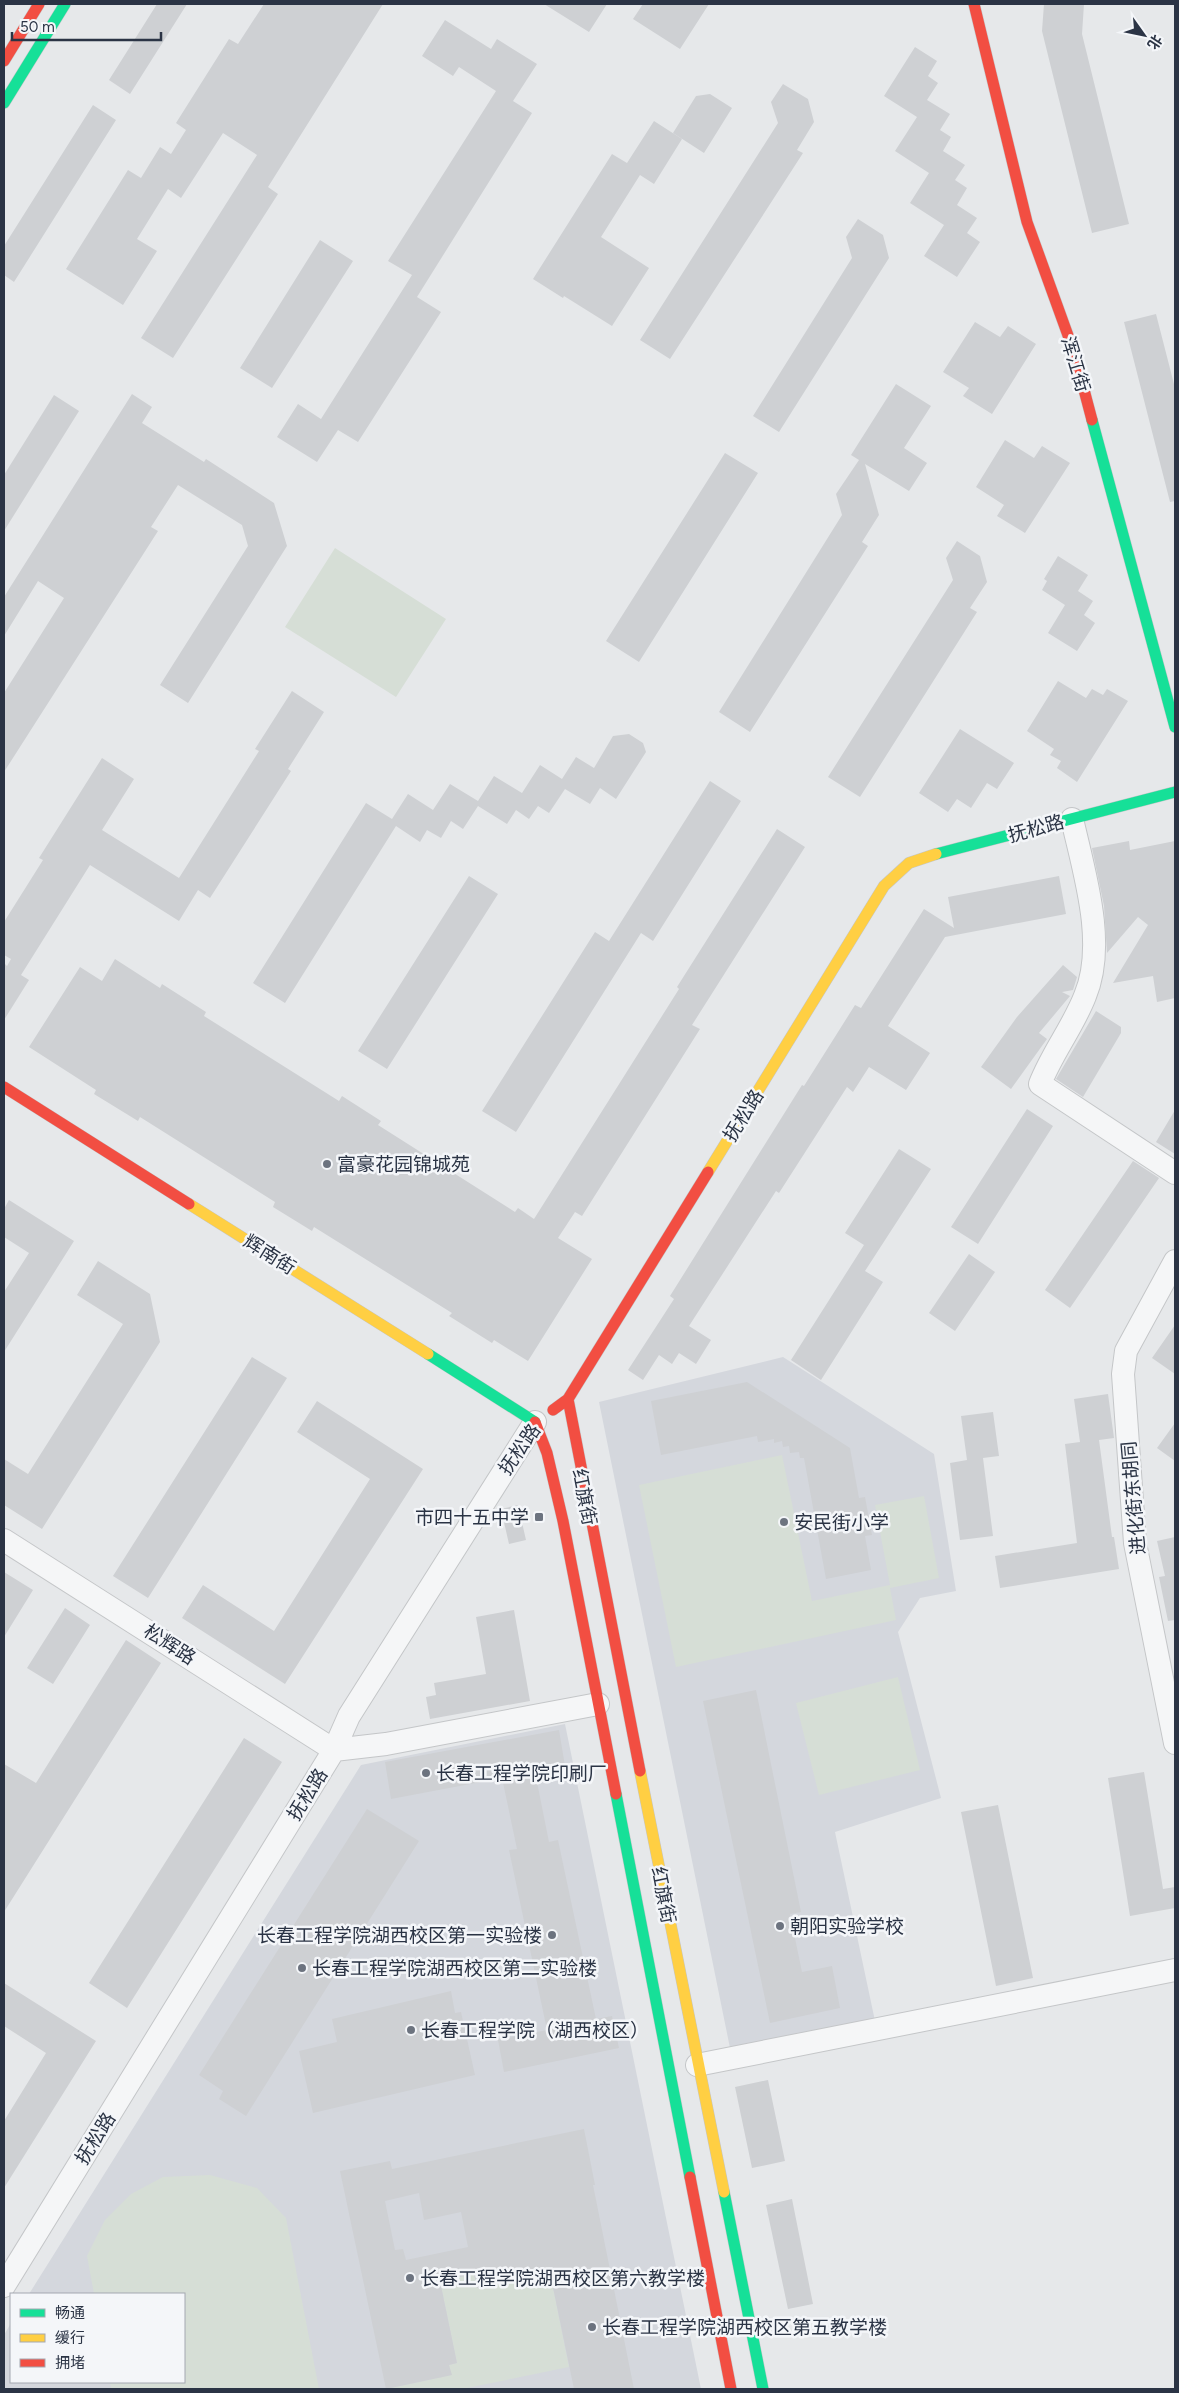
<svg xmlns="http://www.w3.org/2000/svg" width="1179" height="2393" font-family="Figtree,'Noto Sans SC',sans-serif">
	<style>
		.built { fill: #d4d7dd }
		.green { fill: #d6ded6 }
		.building { fill: #ced0d3; fill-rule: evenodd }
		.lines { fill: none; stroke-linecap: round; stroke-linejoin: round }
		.street-casing { stroke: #c4c6c8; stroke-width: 24 }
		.fast-casing { stroke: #c4c6c8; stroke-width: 12 }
		.slow-casing { stroke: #c4c6c8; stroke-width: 12 }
		.jam-casing { stroke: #c4c6c8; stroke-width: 12 }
		.street { stroke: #f5f6f7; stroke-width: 22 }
		.fast { stroke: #16e098; stroke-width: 11 }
		.slow { stroke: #ffcf43; stroke-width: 11 }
		.jam { stroke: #f24e42; stroke-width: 11 }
		.poi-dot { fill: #6c737f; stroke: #f4f6f9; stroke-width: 2 }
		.labels { text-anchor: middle; stroke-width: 5; stroke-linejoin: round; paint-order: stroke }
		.street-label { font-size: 19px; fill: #2b3445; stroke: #f4f6f9 }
		.poi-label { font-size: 19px; fill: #2b3445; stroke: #f4f6f9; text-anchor: start }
	</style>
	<rect width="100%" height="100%" fill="#e6e8ea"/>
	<path class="built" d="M783,1357L934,1454L956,1591L920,1598L898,1632L941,1798L835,1832L875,2021L730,2048L599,1402Z
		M565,1724L701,2389H4V2335L11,2323V2382H184V2294H29L361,1765Z"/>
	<path class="green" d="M335,548L446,619L396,697L285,627Z
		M782,1455L812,1601L890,1585L875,1505L924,1496L939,1578L890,1588L896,1620L676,1667L639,1485Z
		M898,1677L920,1770L819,1795L796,1703Z
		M210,2175L257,2188L286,2218L319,2389H111L110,2382H184V2294H94L87,2256L105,2220L131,2194L163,2177Z
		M550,2273L569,2367L462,2389H386L451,2375L449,2365L457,2363L440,2281L474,2274L477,2288Z"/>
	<path class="building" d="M157,4H187L130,94L109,80Z
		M264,4H383L268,187L278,194L173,358L141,338L257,155L223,133L181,198L168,189L137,239L157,251L123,305L66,269L128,170L141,178L160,147L171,154L186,130L176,123L229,39L238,44Z
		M544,4H607L589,32Z
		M643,4H709L680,49L633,19Z
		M1044,4H1084L1082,34L1129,224L1092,233L1042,31Z
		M445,20L491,49L497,39L537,64L513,101L532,113L417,297L441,312L358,442L338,430L317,462L277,437L298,404L321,419L412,275L388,261L496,91L459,67L453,76L422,56Z
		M915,47L937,61L928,76L938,83L927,100L950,114L940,130L951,137L943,151L965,165L955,180L967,188L957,205L977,218L967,233L980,242L957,277L924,256L944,225L910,203L929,173L895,151L917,117L884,96Z
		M783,84L808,99L814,122L797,150L803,153L670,359L640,340L778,123L771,102Z
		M710,94L732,108L704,153L673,133L696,96Z
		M93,105L116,120L14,282L4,275V246Z
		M654,121L682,139L654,184L640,175L601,237L649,268L612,326L564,296L563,298L533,279L612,154L627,163Z
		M858,219L883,235L889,258L779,432L753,416L852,258L846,237Z
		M320,240L353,261L272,388L240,368Z
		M1156,314L1175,388V501L1170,502L1124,322Z
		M975,322L1000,337L1008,326L1036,344L992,414L963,396L969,388L943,372Z
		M896,384L931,406L904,448L927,463L909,491L865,464L879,515L862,542L868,546L750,732L719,712L842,515L836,494L859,460L851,455Z
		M132,394L152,407L142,423L204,462L206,459L274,503L287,546L188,703L160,685L248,546L242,525L178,485L151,527L158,531L4,772V693L64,598L38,581L4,636V597Z
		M54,395L79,411L4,531V475Z
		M1005,440L1034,458L1042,446L1070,463L1025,533L997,516L1004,505L976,487Z
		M725,453L758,473L639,662L606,641Z
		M957,541L980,556L987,582L970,608L977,612L860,797L828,777L953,580L946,558Z
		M1058,556L1088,575L1078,591L1093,601L1084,615L1095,623L1077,651L1048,633L1065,605L1042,590L1047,581L1044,579Z
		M1058,681L1086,698L1092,689L1103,695L1107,689L1128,701L1077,782L1057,768L1061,761L1050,755L1054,749L1027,731Z
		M292,691L324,712L288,769L291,771L210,898L198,890L179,921L90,865L21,975L29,980L4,1020V963L7,966L11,959L4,955V922L43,860L39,858L102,758L134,779L102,830L179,878L259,751L255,749Z
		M960,729L1014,763L997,789L987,783L971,808L957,799L948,812L919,793Z
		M629,734L643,743L646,752L616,799L600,788L590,804L565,789L549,813L538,806L529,819L516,810L507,824L478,806L463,829L451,821L441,838L427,830L420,842L396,826L285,1003L253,983L366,803L392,819L408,794L433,810L450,784L478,801L494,776L522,793L540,765L562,779L576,757L594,768L613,736Z
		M710,781L741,801L653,941L641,933L516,1132L482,1111L595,932L609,941Z
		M777,829L805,847L692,1025L700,1029L582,1216L575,1212L558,1238L592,1259L528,1361L494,1340L492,1343L449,1316L452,1313L314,1227L312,1231L273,1207L275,1202L140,1117L138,1121L94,1094L96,1090L29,1047L80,967L102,981L115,959L160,988L162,984L206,1012L204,1016L339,1101L342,1096L381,1121L378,1125L515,1212L518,1208L534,1219L679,989L677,987Z
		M1129,841L1130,850L1175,841V998L1157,1002L1153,976L1113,983L1148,925L1138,917L1107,953L1104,906L1092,848Z
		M469,876L498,894L387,1069L358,1051Z
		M1059,876L1066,914L945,937L888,1026L930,1053L906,1090L869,1067L853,1092L847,1087L779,1193L776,1191L689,1326L711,1340L696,1364L679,1353L672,1364L659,1355L643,1380L628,1370L674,1299L670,1296L802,1085L804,1086L855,1005L861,1008L924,909L954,928L948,897Z
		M1063,965L1077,977L1073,990L1062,992L1070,996L1039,1033L1047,1039L1011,1089L981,1067L1017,1017Z
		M1096,1011L1121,1027V1033L1083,1097L1056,1079Z
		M1027,1109L1053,1126L978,1244L951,1227Z
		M1175,1110V1154L1156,1142Z
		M899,1149L931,1169L865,1271L883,1282L821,1380L791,1360L864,1245L845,1233Z
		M1133,1161L1159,1178L1070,1308L1045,1290Z
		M9,1200L74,1241L4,1352V1292L29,1253L4,1237V1209Z
		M969,1254L995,1272L955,1331L929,1313Z
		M98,1261L150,1294L160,1342L42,1529L4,1505V1459L28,1474L123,1324L77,1295Z
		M1175,1325V1374L1152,1358Z
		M252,1357L287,1378L148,1598L113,1576Z
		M747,1382L850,1448L859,1498L865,1497L872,1535L865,1536L871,1570L826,1579L804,1458H800L799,1452L790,1453L789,1446L783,1447L782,1441L774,1443V1439L758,1442L757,1436L661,1455L651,1401Z
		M1108,1394L1114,1438L1099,1440L1112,1537H1114L1119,1569L1000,1588L995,1556L1077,1543L1065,1444L1080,1442L1074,1399Z
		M317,1401L423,1469L285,1684L182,1618L203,1585L274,1631L370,1479L297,1432Z
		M993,1412L999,1456L983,1458L993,1536L960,1540L950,1463L967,1460L961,1416Z
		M1175,1423V1461L1157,1448Z
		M518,1505L526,1540L509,1544L501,1509Z
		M1175,1537V1620L1168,1621L1159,1577L1165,1576L1157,1541Z
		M4,1572L33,1590L4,1637Z
		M65,1608L90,1625L53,1684L27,1668Z
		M514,1610L530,1701L430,1719L426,1697L436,1695L434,1683L486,1674L476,1617Z
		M126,1640L161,1663L4,1912V1764L36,1783Z
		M756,1690L801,1912L790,1914L802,1972L832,1966L840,2008L770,2023L703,1701Z
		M559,1730L565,1766L535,1772L549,1842L558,1840L596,2019L612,2016L619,2048L504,2072L498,2040L547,2030L509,1850L517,1849L502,1778L391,1799L385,1762Z
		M244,1738L282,1762L127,2008L89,1983Z
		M1144,1772L1163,1889L1175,1887V1908L1130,1916L1108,1778Z
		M998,1805L1033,1978L996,1986L961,1812Z
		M367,1809L419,1841L246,2116L219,2099L223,2091L199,2075Z
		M4,1983L96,2041L4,2188V2121L46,2053L4,2026Z
		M451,1991L455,2013L461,2012L475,2075L313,2113L299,2051L337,2042L332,2019Z
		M768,2080L785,2161L752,2168L735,2087Z
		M584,2129L595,2185H593L634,2389H574L550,2273L477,2288L474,2274L440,2281L457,2363L449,2365L452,2375L386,2389L340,2171L390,2161L392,2169ZM419,2193L424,2220L461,2212L468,2247L406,2260L403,2249L395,2250L385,2201Z
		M792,2199L813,2304L788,2309L766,2205Z"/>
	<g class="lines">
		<defs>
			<path id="street" d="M1072,819C1084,872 1107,944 1085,996C1073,1027 1052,1053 1040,1084L1175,1173
				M1175,1261L1126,1351L1123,1374L1135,1543L1175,1743
				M4,1540L334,1750L386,1744L598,1704
				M697,2065L1175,1970
				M4,2286L334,1750L349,1716L535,1422"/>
			<path id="fast" d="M4,103L65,4
				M1092,420L1175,727
				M936,854L1175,792
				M428,1354L535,1422
				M616,1794L690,2177
				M724,2192L763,2389"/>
			<path id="slow" d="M708,1172L884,886L909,863L936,854
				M189,1204L428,1354
				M640,1771L724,2192"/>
			<path id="jam" d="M974,4L1027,222L1074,352L1092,420
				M4,61L39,4
				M4,1087L189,1204
				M568,1399L640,1771
				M553,1410L568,1399L708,1172
				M535,1422L547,1453L563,1521L616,1794
				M690,2177L731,2389"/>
		</defs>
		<use href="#street" class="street-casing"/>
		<use href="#fast" class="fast-casing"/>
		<use href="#slow" class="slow-casing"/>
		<use href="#jam" class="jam-casing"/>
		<use href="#street" class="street"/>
		<use href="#fast" class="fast"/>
		<use href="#slow" class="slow"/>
		<use href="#jam" class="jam"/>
	</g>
	<g class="poi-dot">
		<circle cx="327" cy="1164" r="5"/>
		<rect x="534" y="1512" width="10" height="10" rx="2.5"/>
		<circle cx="784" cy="1522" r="5"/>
		<circle cx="426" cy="1773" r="5"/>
		<circle cx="780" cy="1926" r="5"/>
		<circle cx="552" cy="1935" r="5"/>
		<circle cx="302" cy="1968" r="5"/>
		<circle cx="411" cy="2030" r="5"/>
		<circle cx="410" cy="2278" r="5"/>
		<circle cx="592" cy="2327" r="5"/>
	</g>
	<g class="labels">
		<g class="street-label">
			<text transform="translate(1076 364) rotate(73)" y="7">浑江街</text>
			<text transform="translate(1036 828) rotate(-15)" y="7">抚松路</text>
			<text transform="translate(743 1115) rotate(-58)" y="7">抚松路</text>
			<text transform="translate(270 1254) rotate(32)" y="7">辉南街</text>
			<text transform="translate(519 1449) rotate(-55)" y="7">抚松路</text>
			<text transform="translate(585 1497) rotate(79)" y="7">红旗街</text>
			<text transform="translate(1133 1498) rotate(-95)" y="7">进化街东胡同</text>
			<text transform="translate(170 1644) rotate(33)" y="7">松辉路</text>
			<text transform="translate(307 1794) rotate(-58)" y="7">抚松路</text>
			<text transform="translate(664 1895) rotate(79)" y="7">红旗街</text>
			<text transform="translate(95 2138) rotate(-58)" y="7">抚松路</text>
		</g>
		<g class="poi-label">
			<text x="337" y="1171">富豪花园锦城苑</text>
			<text x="529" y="1524" text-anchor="end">市四十五中学</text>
			<text x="794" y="1529">安民街小学</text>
			<text x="436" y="1780">长春工程学院印刷厂</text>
			<text x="790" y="1933">朝阳实验学校</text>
			<text x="542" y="1942" text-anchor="end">长春工程学院湖西校区第一实验楼</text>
			<text x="312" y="1975">长春工程学院湖西校区第二实验楼</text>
			<text x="421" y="2037">长春工程学院（湖西校区）</text>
			<text x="420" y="2285">长春工程学院湖西校区第六教学楼</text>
			<text x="602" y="2334">长春工程学院湖西校区第五教学楼</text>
		</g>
	</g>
	<rect width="1179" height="2393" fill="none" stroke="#2b3445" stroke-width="10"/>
	<rect x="10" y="2293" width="175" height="90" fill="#f4f6f9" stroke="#a4a8b1"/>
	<rect x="20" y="2309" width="25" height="8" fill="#16e098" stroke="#a4a8b1"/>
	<text x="55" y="2318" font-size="15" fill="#2b3445">畅通</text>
	<rect x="20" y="2334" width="25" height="8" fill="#ffcf43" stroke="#a4a8b1"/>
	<text x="55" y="2343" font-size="15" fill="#2b3445">缓行</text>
	<rect x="20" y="2359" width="25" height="8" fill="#f24e42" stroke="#a4a8b1"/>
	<text x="55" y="2368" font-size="15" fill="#2b3445">拥堵</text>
	<g transform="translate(1144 35) rotate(123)" stroke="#f4f6f9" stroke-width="4" paint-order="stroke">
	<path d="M0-4L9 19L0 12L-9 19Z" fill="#2b3445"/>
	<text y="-8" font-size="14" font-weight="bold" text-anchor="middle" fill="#2b3445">北</text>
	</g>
	<path d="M12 32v8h149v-8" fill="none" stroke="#2b3445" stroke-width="2.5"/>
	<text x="20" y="32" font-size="15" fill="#2b3445" stroke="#f4f6f9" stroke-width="4" paint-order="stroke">50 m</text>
</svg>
